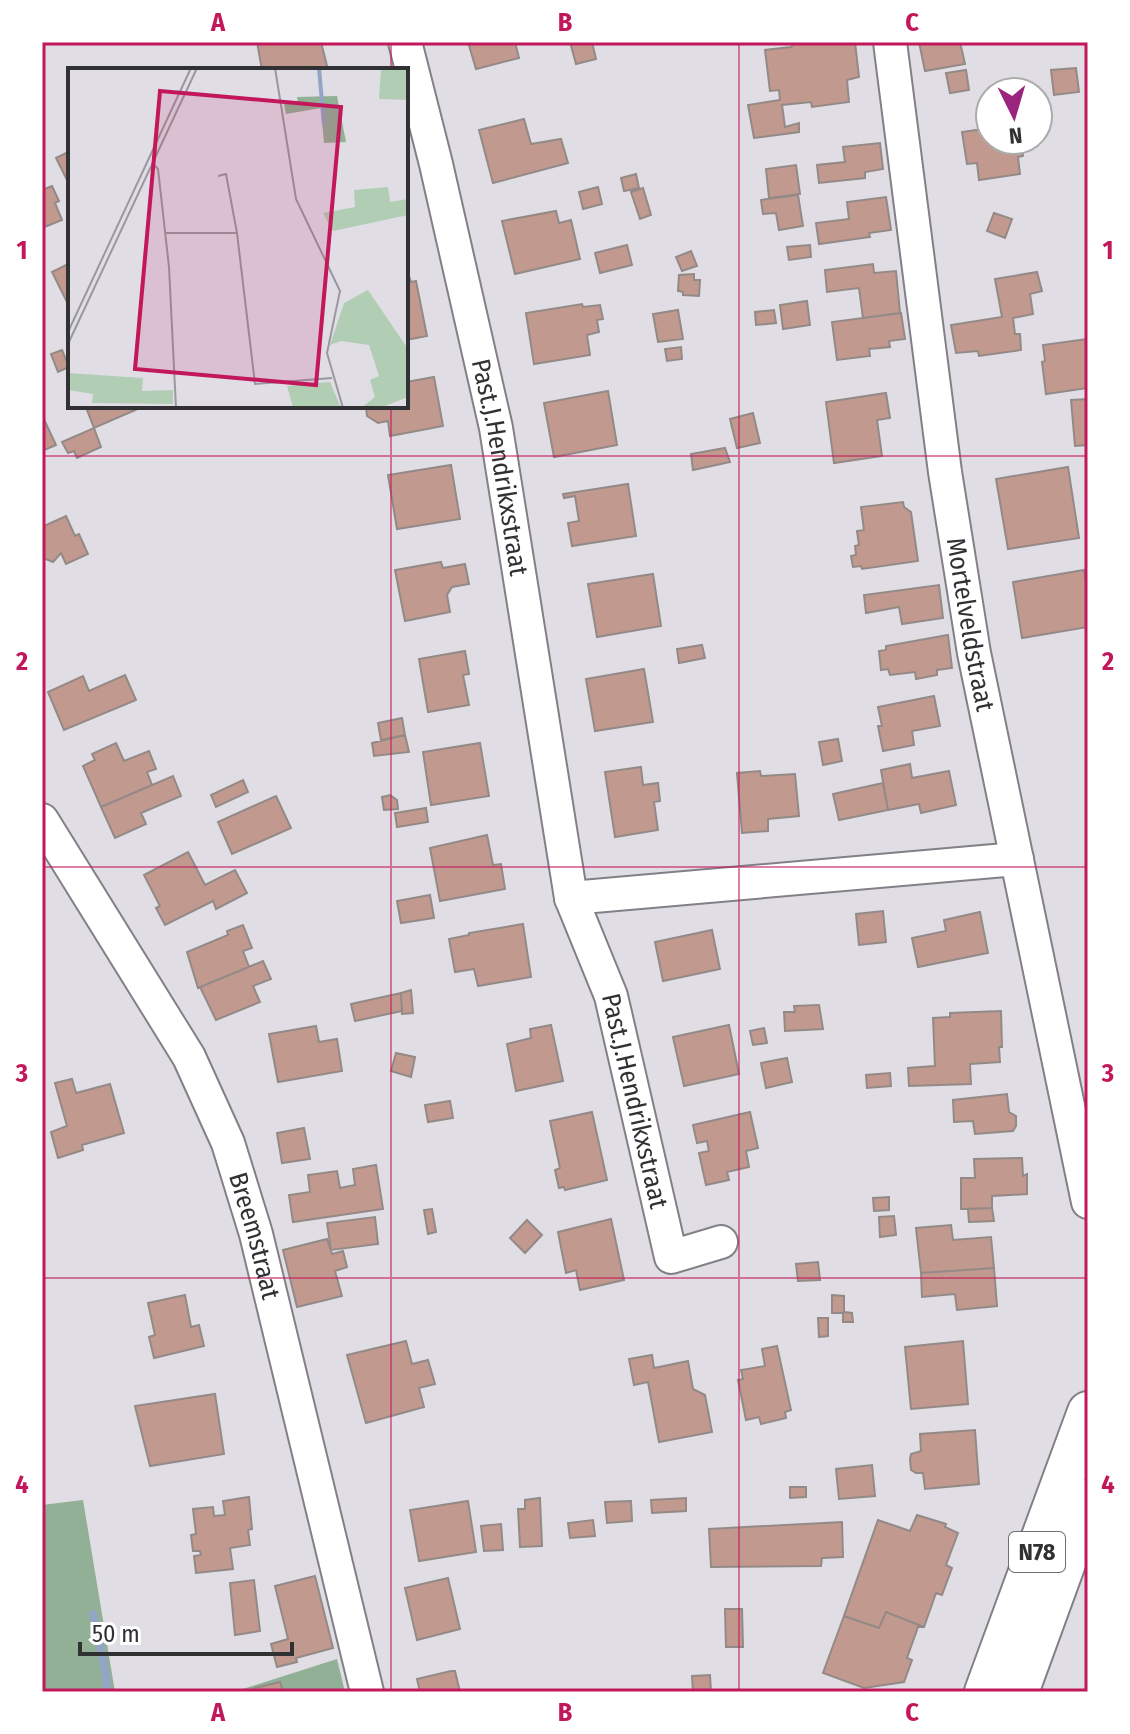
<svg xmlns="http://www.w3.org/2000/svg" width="1130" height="1734" font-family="'Fira Sans Condensed',sans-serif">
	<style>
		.forest { fill: #91b095 }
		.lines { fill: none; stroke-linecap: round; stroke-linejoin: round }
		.stream { stroke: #93a5c5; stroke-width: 8 }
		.building { fill: #c2998e; stroke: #938a87; stroke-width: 2 }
		.minor-casing { stroke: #828087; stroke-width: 36 }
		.major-casing { stroke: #828087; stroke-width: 44 }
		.minor { stroke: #fff; stroke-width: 32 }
		.major { stroke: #fff; stroke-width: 40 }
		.grid { fill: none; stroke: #c2185b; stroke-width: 2; stroke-opacity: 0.55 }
		.labels { text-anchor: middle; stroke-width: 6; stroke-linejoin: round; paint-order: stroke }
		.shield { fill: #fff; stroke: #6f6e70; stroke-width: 2 }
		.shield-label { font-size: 24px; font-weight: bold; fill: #313033 }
		.street-label { font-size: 26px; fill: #313033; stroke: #fff }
		.inset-river { fill: none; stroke: #93a5c5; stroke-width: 4 }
		.inset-road { fill: none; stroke: #9a989e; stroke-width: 2 }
		.view { fill: #c2185b; fill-opacity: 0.15; stroke: #c2185b; stroke-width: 4 }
		.inset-edge { fill: none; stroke: #313033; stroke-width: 4 }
		.neatline { fill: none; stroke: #c2185b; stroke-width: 3 }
		.grid-label { font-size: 26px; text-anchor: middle; font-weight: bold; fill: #c2185b }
	</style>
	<rect width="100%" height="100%" fill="#e0dde5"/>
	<path class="forest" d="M83,1500L115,1692H42V1505Z
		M337,1659L345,1692H244L243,1689Z"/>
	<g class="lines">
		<path class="stream" d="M93,1614L106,1676L107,1692"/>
	</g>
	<path class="building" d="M257,42H321L328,70H262Z
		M468,42H515L519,58L476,69Z
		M570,42H592L596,59L576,64Z
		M855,42L859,77L847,80L849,102L812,107L811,102L782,105L785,127L799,123V132L754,138L748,105L780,100L779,90L770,91L765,50L791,47L794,43L799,42Z
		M919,42H960L965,64L925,71Z
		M1076,68L1079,92L1054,95L1051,70Z
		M966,70L969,90L950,93L946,73Z
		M524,119L531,144L561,139L568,163L493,183L479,130Z
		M990,128V140H1021L1023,156L1018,157L1020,174L979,180L977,163L967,164L962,132Z
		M880,143L883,169L865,172V178L819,183L817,165L845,162L843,147Z
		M70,151V186L56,158Z
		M796,165L800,194L769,198L766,169Z
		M636,174L639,188L624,191L621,178Z
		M52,186L59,201L55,203L62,220L42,228V190Z
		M598,187L602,204L583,209L579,192Z
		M643,188L651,215L640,219L631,192Z
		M798,195L803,226L779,230L776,213L763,214L761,200Z
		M886,197L891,230L869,233L870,237L819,244L816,223L849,219L847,202Z
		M556,211L559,223L571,220L580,259L515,274L502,221Z
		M994,213L1012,219L1005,238L987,231Z
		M627,245L632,265L600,273L595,253Z
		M810,245L811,257L789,260L787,247Z
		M691,251L697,266L682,271L676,257Z
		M70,263V308L52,272Z
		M873,264L874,273L896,271L900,313L863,318L859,288L827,292L825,270Z
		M406,267L411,282L416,281L427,336L406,340Z
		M1037,272L1042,291L1030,294L1033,314L1013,318L1015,334H1020L1021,350L979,356L978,351L956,353L951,325L1002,317L995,279Z
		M694,274V280H700L699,296L683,295V292L678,291L679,275Z
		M807,301L810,325L783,329L780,305Z
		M582,304L583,307L600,305L603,319L597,320L599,332L587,335L590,355L534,364L526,313Z
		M678,310L683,339L658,342L653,314Z
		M774,310L776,323L756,325L755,312Z
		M901,313L905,339L889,341L890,347L869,349L870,356L837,360L832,322Z
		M1088,339V388L1046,394L1042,362L1045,361L1043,345Z
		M681,347L682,359L667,361L665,349Z
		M62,350L69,367L58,372L51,354Z
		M434,377L443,426L390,436L388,421L378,423L367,416L366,407L406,406V382Z
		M608,391L617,445L554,457L544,403Z
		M886,393L890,418L877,420L882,456L834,463L826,402Z
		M1088,399V445L1075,446L1071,400Z
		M95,406H139L140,408L94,428L87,410Z
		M753,413L760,443L737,448L730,419Z
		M42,415L56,445L42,451Z
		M94,428L101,447L77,458L74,451L68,453L62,442Z
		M725,448L730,462L693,470L691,454Z
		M451,465L460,519L397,529L388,475Z
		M1068,467L1079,538L1008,549L996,479Z
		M628,484L636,536L572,546L568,523L579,521L575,496L564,498L563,494Z
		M903,502L904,507L911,512L918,561L862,569L861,566L853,567L851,556L856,555L855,546L859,545L857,531L864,530L861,507Z
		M66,516L75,536L79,534L88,554L66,564L61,553L53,562L46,559L42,560V527Z
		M441,562L443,568L465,564L469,584L452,587L447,595L450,612L405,621L395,570Z
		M1084,570L1088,596V627L1022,638L1013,582Z
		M653,574L661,626L597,637L588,584Z
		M939,585L943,618L902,624L899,607L866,613L864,595Z
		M948,635L952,668L937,670V675L916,679L915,672L890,675L888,669L881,670L879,651L886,650V646Z
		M702,645L705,658L679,663L677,649Z
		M465,651L469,674L463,675L469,705L428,712L419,659Z
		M644,669L653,722L595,731L586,679Z
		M125,675L136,700L64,730L48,692L83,676L89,691Z
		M934,696L940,726L912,731L914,745L883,751L878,726H882L878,707Z
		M402,718L405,735L381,740L378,723Z
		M405,735L409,752L374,756L372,743Z
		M838,739L842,761L823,765L819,742Z
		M116,743L124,761L149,751L156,769L147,772L152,785L101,807L83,766L95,760L92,754Z
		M480,743L489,796L431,805L423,752Z
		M910,764L912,778L949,771L956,805L921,813L919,804L888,810L881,770Z
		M641,767L643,785L658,783L660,801L654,802L658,830L615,837L605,772Z
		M760,771L761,776L795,774L799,816L768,819V831L742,833L737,773Z
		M173,776L181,796L141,813L146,824L115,838L101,807Z
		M243,780L248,792L216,807L211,795Z
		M883,783L888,810L839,820L833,794Z
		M390,795L397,800L398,809L384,810L382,797Z
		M276,796L291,828L232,854L218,822Z
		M426,808L428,822L397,827L395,813Z
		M487,835L493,865L501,864L505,889L440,901L430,848Z
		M188,852L205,885L235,870L247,893L216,909L213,901L165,925L156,908L160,906L144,875Z
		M430,895L434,918L401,923L397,901Z
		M883,911L886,942L859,945L856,914Z
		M980,912L988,953L918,967L912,938L946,931L944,920Z
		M523,924L531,977L478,986L474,969L455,972L449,939L469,935V933Z
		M243,925L252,948L243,951L249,967L198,988L187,952L228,935L227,931Z
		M712,930L720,969L663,981L655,942Z
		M263,961L271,979L253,986L260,1002L216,1020L200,987Z
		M411,990L413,1013L402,1014L401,993Z
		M401,993L402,1011L355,1021L351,1004Z
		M819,1005L823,1029L785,1031L784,1012H795L794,1006Z
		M1001,1011L1002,1047H999L1000,1062L970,1064L971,1084L909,1086L908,1068L935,1066L933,1018L950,1017V1013Z
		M551,1025L563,1081L516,1091L507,1044L531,1038L530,1029Z
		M729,1025L739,1074L684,1086L673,1037Z
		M316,1026L319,1042L337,1039L342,1071L278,1082L269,1034Z
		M764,1028L767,1043L753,1045L750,1031Z
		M396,1053L415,1057L411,1077L391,1071Z
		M787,1058L792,1082L766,1088L761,1063Z
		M890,1073L891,1086L867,1088L866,1075Z
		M72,1079L76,1093L110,1084L124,1133L82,1145L83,1150L58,1158L51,1132L67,1126L55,1083Z
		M1007,1094L1009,1112L1016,1116V1126L1013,1131L975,1134L973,1121L954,1122L953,1100Z
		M450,1101L453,1118L428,1122L425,1105Z
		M592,1112L607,1180L565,1190L564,1187L559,1188L555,1170L560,1168L550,1121Z
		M750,1112L758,1148L746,1151L749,1167L727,1172L729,1180L706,1185L699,1153L709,1151L707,1141L697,1143L693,1125Z
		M304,1128L310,1159L282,1163L277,1133Z
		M1022,1158L1023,1176L1027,1174V1194L992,1196V1208L961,1209V1178H975L974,1159Z
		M376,1165L383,1209L293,1222L289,1195L310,1192L308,1175L337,1171L340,1188L355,1185L353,1169Z
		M889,1197V1210L874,1211L873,1198Z
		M992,1208L994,1221L969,1222L968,1209Z
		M432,1209L436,1232L428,1234L424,1210Z
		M894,1216L896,1235L880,1237L879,1217Z
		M375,1217L378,1244L331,1250L327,1223Z
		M611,1219L624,1280L580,1290L576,1270L566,1273L558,1232Z
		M527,1220L542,1235L525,1253L510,1238Z
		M951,1225L953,1240L991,1237L994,1268L921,1273L916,1228Z
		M327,1239L332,1254L343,1251L347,1267L335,1271L342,1296L297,1307L283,1250Z
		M818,1262L820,1280L798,1281L796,1264Z
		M994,1268L997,1306L957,1310L955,1294L922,1297L921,1273Z
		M185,1295L191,1327L199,1325L204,1346L154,1358L149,1337L155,1335L148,1303Z
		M832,1295L844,1296V1312L852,1313L853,1322H843V1313H832Z
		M818,1318H828V1336L819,1337Z
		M406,1341L412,1364L428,1360L435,1384L419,1388L424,1407L366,1423L347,1355Z
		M963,1341L968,1404L911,1409L905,1347Z
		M777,1346L791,1410L785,1412L786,1418L761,1424L759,1417L746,1420L738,1380L743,1379L741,1370L765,1366L762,1349Z
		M652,1355L654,1368L688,1361L693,1389L705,1395L712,1432L659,1442L648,1382L634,1385L629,1359Z
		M215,1394L224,1454L150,1466L135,1406Z
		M975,1430L979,1484L925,1489L923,1473H916L911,1470L910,1459L911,1454L921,1451L920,1434Z
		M872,1465L875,1496L839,1499L836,1469Z
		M790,1487H806V1497L790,1498Z
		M249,1497L252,1529L248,1530L250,1545L230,1548L233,1569L196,1573L194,1556L201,1555L200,1551H193L191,1535L196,1534L193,1509L213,1507L214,1516L225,1515L223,1501Z
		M540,1498L542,1546L520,1547L518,1509H525V1500Z
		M686,1498V1511L652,1513L651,1500Z
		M468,1501L476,1552L419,1561L410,1510Z
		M631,1501L632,1521L607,1523L605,1502Z
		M917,1515L946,1524L945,1527L958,1533L946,1565L952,1568L942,1595L936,1593L924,1627L886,1612L879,1628L844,1616L878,1520L910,1531Z
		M593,1520L595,1536L570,1538L568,1523Z
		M842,1522L843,1557L822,1558L821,1566L711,1567L709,1529Z
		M501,1524L503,1550L484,1551L481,1526Z
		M315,1576L333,1648L296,1658L297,1662L277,1667L271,1644L288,1639L275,1586Z
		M448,1578L460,1629L417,1640L405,1588Z
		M254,1580L260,1631L235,1635L230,1583Z
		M725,1609H742L743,1647H726Z
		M886,1612L924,1627H918L907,1658L912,1660L904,1682L864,1688L823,1673L844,1616L879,1628Z
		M451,1671H455L460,1692H420L417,1679Z
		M710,1675L711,1692H693L692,1676Z
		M280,1682L283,1692H256L255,1688Z"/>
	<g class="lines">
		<defs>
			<g id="minor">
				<path id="s1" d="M405,42L436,164L496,428L571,898L611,996L671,1257L721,1242"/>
				<path id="s2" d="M890,42L945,472L974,653L1088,1202"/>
				<path id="s3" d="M42,820L189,1057L228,1143L256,1234L367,1692"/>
				<path d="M571,898L1017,859"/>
			</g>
			<path id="major" d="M985,1692L1088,1412
				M1018,1692L1088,1500"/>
		</defs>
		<use href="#minor" class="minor-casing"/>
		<use href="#major" class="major-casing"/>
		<use href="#minor" class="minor"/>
		<use href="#major" class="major"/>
	</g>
	<path class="grid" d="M391,42V70M739,42V1692M391,406V1692M42,456H1088M42,867H1088M42,1278H1088"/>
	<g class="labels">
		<rect class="shield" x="1009" y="1532" width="56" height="40" rx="6"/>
		<g class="shield-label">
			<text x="1037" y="1560">N78</text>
		</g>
		<g class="street-label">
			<text dy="9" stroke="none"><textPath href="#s1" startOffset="436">Past.J.Hendrikxstraat</textPath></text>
			<text dy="9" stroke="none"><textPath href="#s2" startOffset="588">Mortelveldstraat</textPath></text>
			<text dy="9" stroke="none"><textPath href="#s1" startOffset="1086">Past.J.Hendrikxstraat</textPath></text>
			<text dy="9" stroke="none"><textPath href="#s3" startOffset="470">Breemstraat</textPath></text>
		</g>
	</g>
	<g transform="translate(68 68)">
		<rect width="340" height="340" fill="#e0dde5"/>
		<path d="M313,0H340V32L311,31ZM320,119L322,134L340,131V147L265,163L255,145L287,139L286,122ZM300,222L340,281V329L312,340H293L307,329L302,312L311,308L301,277L273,273L262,277L276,235ZM0,305L75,310L74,323L105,322V336L24,335L25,326L0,322ZM262,314L273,340H225L219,318Z" fill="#b1ceb5"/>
		<path d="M269,28L278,74L256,75L253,40L218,46L216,36L230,35L229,29Z" fill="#91b095"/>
		<path class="inset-river" d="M251,0L256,57"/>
		<path class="inset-road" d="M207,0L228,131L272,223L259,285L275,340M0,52L1,0M85,96L90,101L101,199L108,340M150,108L158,106L169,165L187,316L264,310M97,165H169M0,264L123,0M0,276L129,0"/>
		<path class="view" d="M92,23L273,39L248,317L67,301Z"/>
		<rect width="340" height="340" class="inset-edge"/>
	</g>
	<rect width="1130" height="1734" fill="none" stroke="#ffffff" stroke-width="88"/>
	<g transform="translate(1014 116) rotate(175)"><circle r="38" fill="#ffffff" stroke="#adacad" stroke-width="2"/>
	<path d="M0-6L14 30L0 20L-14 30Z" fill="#9b247f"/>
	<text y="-12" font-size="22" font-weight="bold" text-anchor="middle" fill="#313033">N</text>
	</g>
	<path d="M80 1642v12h212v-12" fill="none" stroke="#313033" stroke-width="4"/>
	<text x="92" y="1642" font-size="24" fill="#313033" stroke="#ffffff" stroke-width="6" paint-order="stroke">50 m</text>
	<rect x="44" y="44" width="1042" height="1646" class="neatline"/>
	<g class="grid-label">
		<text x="218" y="31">A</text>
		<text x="565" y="31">B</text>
		<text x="912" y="31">C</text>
		<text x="22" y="259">1</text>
		<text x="1108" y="259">1</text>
		<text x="22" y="670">2</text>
		<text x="1108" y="670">2</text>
		<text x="22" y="1082">3</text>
		<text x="1108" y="1082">3</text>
		<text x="22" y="1493">4</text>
		<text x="1108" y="1493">4</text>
		<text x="218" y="1721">A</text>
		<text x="565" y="1721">B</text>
		<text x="912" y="1721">C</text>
	</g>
</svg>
